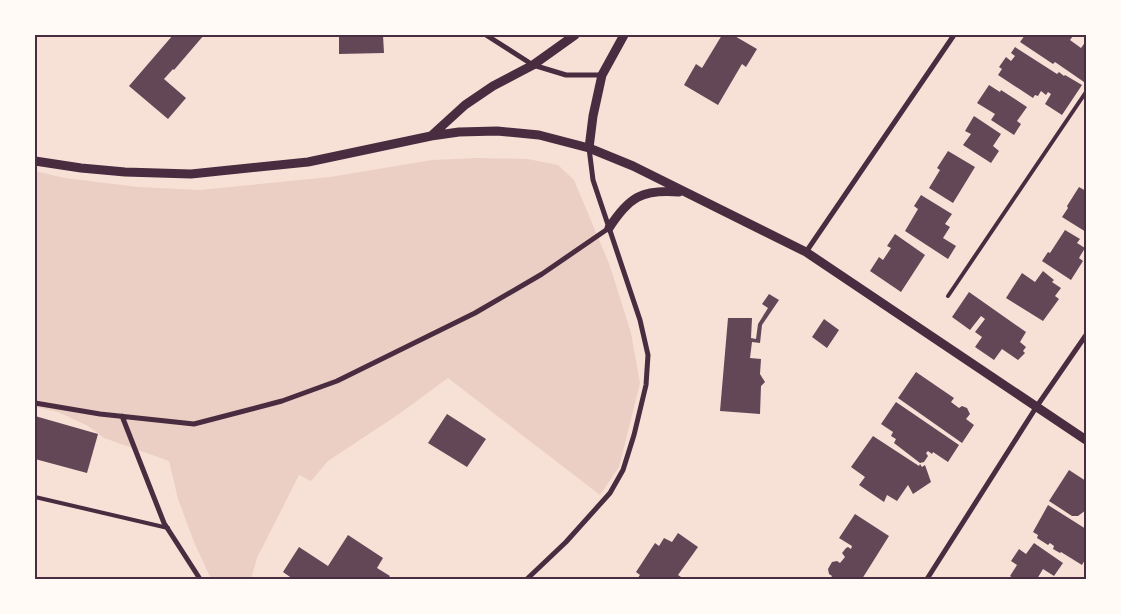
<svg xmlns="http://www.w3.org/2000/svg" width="1121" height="614" font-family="Quicksand,sans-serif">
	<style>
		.green { fill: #ebcfc5 }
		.building { fill: #644757 }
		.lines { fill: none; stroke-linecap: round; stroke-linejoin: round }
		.service { stroke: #4a2c40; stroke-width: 4 }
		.minor { stroke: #4a2c40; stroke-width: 5 }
		.tertiary { stroke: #4a2c40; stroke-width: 9 }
		.neatline { fill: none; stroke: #4a2c40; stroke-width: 2 }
	</style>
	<rect width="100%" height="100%" fill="#f7e1d7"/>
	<path class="green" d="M476,158L528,159L558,165L574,180L610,266L631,333L640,383L619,467L600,495L448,378L399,414L328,461L311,481L299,475L257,558L251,579H211L194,542L178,499L169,461L104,438L88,426L58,412L35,407V171L65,178L138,187L200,190L330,177L432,160Z"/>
	<path class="building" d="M173,35H204L174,70L173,69L164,79L186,98L168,119L129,86Z
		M339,35H383L384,53L339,54Z
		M722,35H733L757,49L746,67L742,64L718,105L684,85L696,64L702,68Z
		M1025,35H1072L1073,36L1070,40L1081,48L1086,41V81L1084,82L1055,62L1053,64L1020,42Z
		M1015,47L1057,74L1059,72L1064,76L1065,75L1082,85L1062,115L1045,104L1051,94L1048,92L1046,95L1041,91L1038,96L1035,95L1033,98L998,75L1002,69L999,67L1006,57L1011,61L1015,56L1011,53Z
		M989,85L1000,92L1001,90L1027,107L1017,121L1021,124L1014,135L991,120L995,114L977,103Z
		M974,116L1001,134L993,146L999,151L991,163L963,145L971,134L965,131Z
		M948,151L975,167L953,203L929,188L940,170L937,168Z
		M1079,187L1086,191V232L1062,217L1068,208L1067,206Z
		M921,195L952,214L945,224L950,227L943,238L956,246L948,259L905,231L918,209L914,206Z
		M1065,230L1080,239L1077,243L1085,248L1079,258L1083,261L1071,280L1042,261L1048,252L1050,253Z
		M895,234L925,255L901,292L870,271L879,257L883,260L891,248L887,246Z
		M1043,271L1054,280L1052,282L1061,288L1055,296L1059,299L1043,321L1006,298L1022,273L1035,282Z
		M969,292L1026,332L1020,342L1026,347L1023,351L1025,353L1018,360L1002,349L994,360L975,347L982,337L975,332L985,319L981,316L970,330L952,317Z
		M769,294L779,300L762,325L760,343L752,342L750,358L761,359L760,374L765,382L761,386L760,414L720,411L728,318H752L751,338L756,339L758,324L768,308L762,304Z
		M824,319L839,330L827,348L812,337Z
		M916,372L954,398L951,402L959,408L962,406L967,408L970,414L966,419L974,425L962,443L898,398Z
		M896,402L959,445L948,462L933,452L932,454L928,451L926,453L928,456L924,462L920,463L894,443L896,439L891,436L893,432L881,424Z
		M447,414L486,439L467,467L428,443Z
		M35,416L98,434L87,473L35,459Z
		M873,436L919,466L920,464L922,467L925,465L931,482L913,494L908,485L897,501L887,495L884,502L859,485L865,477L851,467Z
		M1069,470L1086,481V510L1078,516H1072L1049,501Z
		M1048,505L1086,529V558L1082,565L1061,552L1060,553L1053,549L1054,546L1050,543L1048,545L1037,538L1038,535L1033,532Z
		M855,514L889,536L862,579H830L832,576L829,574L828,569L832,562L837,561L840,563L845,557L842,553L846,548L848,547L851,549L852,546L839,538Z
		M678,533L698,547L678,575L684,579H637L640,575L636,572L655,543L659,546L664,538L672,542Z
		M348,535L383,558L377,568L390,576L388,579H293L283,572L299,547L328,566Z
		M1034,543L1063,563L1054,576L1043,569L1037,579H1014L1010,576L1017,565L1011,561L1019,549L1026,554Z"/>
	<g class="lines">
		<path class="service" d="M948,296L1086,92
			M35,497L168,528"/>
		<path class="minor" d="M486,35L533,65L566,75H602
			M806,252L954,35
			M35,403L100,414L194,424L282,401L337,381L475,313L542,274L609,228
			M122,416L164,523L200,579
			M527,579L566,542L610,493L623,470L634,435L646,385L648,355L640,320L593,180L589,148
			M927,579L1037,406L1086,335"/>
		<path class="tertiary" d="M431,136L465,105L493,86L533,65L575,35
			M589,148L593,116L602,75L624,35
			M35,161L81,168L125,172L191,174L308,162L431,136L459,132L497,131L539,135L589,148L633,166L806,252L1086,440
			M609,228C629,197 642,189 679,192"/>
	</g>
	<rect width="1121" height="614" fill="none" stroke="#fffaf5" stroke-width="72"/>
	<rect x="36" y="36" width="1049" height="542" class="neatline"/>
</svg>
